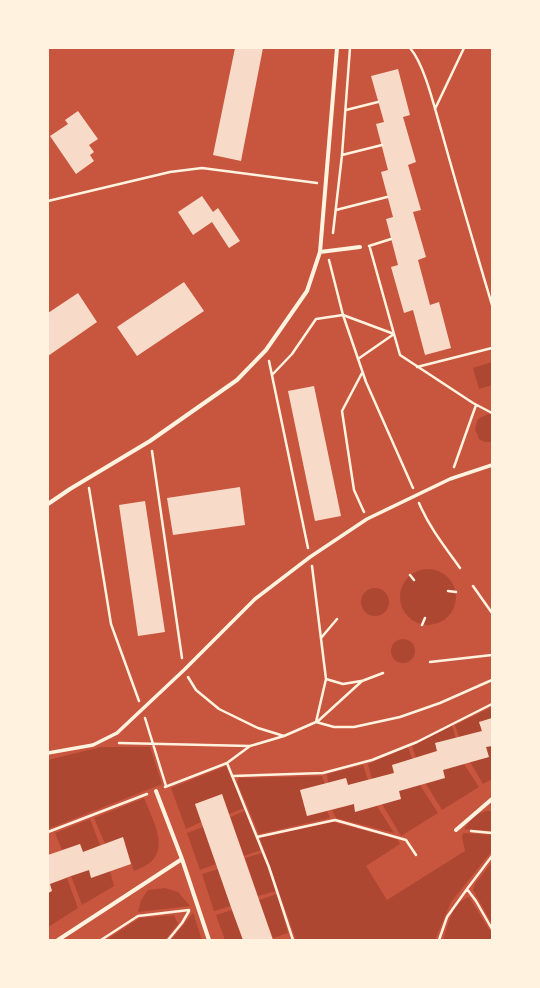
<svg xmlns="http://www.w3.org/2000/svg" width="540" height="988" font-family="Quicksand,sans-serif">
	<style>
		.green { fill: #ae4732 }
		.building { fill: #f7dbc8 }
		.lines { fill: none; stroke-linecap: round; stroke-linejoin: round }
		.path { stroke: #fff3e0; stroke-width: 2.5 }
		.pedestrian { stroke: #fff3e0; stroke-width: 3.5 }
		.minor { stroke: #fff3e0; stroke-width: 4 }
	</style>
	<rect width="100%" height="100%" fill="#c8553d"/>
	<path class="green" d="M492,362V385L479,389L473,368Z
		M488,414L492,415V442H484L479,439L475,429L478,419Z
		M400 597a28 28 0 1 1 56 0a28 28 0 1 1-56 0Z
		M361 602a14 14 0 1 1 28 0a14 14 0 1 1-28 0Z
		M391 651a12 12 0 1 1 24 0a12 12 0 1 1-24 0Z
		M492,707V718L479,722L482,731L459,737L455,725Z
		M452,726L456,738L437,751L416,758L412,746Z
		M492,746V779L483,784L470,762L486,747Z
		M101,747H150L162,784L48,829V760Z
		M408,747L412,759L392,765L394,773L372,779L368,764Z
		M464,764L479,787L442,810L426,784L445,778L443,770Z
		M363,765L368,780L348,785L346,778L328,783L327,774Z
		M226,766L244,808L229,814L222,794L195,804L201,822L186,829L171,788Z
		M322,776L325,784L300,790L307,816L327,811L330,818L259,834L237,782L239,778Z
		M420,785L438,813L401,836L382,804L401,799L399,791Z
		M144,798C150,814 166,841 155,857C151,864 141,868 134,871L123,838L105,844L94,818Z
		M354,804L355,811L377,806L394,833L336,818L332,810Z
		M245,811L261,850L244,856L230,817Z
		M486,811H492V831L464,829L475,815Z
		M90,819L100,845L83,852L80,844L62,850L55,833Z
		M333,822L397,839L400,844L366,866L387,900L465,851L462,837L463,833L492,835V851L451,902L435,940H296L260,838Z
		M203,827L216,864L200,870L187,833Z
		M262,853L276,891L258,896L245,858Z
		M492,862V924L473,890L475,884Z
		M218,869L231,906L214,911L202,874Z
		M89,870L92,878L110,871L114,886L82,905L71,876Z
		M67,878L78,908L48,927V893L52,891L50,884Z
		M165,888L178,892L190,906L138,912L141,900L148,890Z
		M277,894L288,933L273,938L259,900Z
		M469,897L492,934V940H443C448,925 452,902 469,897Z
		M232,910L243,940H225L216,915Z
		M193,913L202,940H171Z
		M174,915L178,924L165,940H106L140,918Z"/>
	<path class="building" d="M235,48H263L241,161L213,155Z
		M398,69L410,115L403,117L416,162L408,165L421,210L413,212L426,257L418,260L430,305L439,302L451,348L425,355L413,310L404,313L391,267L398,265L386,219L393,217L381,172L388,170L376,124L384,122L371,76Z
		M78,111L98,139L89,145L94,152L90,155L94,161L76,174L50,136L68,124L65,120Z
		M202,196L213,212L218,208L240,241L229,248L212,222L193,235L178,212Z
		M184,282L204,311L137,356L117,327Z
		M78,293L97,322L48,356V313Z
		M314,386L341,516L315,521L288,391Z
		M240,487L245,525L173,535L167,498Z
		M145,501L165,632L138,636L119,505Z
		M492,718V746L486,747L489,757L443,770L445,778L399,791L401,799L355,812L354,804L307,816L300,790L346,778L348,785L394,773L392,765L437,751L435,743L482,731L479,722Z
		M222,794L229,814L273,940H243L232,910L195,804Z
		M123,837L131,864L91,878L89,870L71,876L50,884L52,891L48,893V855L80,844L83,852Z"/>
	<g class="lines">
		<path class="path" d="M410,48C425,65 435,110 442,133C458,191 475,248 492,305
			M435,109L464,48
			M346,110L378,102
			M342,155L382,145
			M48,201L170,172L202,168L317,183
			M336,210L387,197
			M333,233L342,155L350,48
			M369,246L391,239
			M329,260L343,315L366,382L413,488
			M358,359L394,334L370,248
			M269,361L308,548
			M417,367L492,348
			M362,373L342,411L354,490L364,512
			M272,375L292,354L316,319L343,315L394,334L400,355L473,403L492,413
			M152,451L182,658
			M454,467L476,405
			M89,488L111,624L139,701
			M419,503C429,527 445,547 460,568
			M312,566L326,679L316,722
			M410,575L414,580
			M473,586L492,613
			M448,591L456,592
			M422,625L425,618
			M321,638L337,619
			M430,662L492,655
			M188,677L196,690L219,709L258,728L284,736L316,722L334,727H354L400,717L440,703L492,680
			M326,679L343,684L361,681
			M145,718L166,786
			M317,722L362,681L383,673
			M119,743L250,746L227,763L165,787
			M250,746L284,736
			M227,763L269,867L293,940
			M232,776L323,773L372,760L417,742L492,704
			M471,831L492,833
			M48,832L147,794
			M257,837L335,820L406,840L416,855
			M492,856L467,889L476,901L492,929
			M101,940L138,916L189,910
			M168,940L182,923L189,911
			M439,940L447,917L467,889"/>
		<path class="pedestrian" d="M48,753L93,745L117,733L184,670L255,599L310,557L367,519L450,479L492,465"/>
		<path class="minor" d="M320,252L360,247
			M48,504L70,489L150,441L237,380L266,350L307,291L320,252L337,48
			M156,791L182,859L209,940
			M456,830L492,799
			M58,940L182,859"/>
	</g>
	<rect width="540" height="988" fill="none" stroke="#fff3e0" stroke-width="98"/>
</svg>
